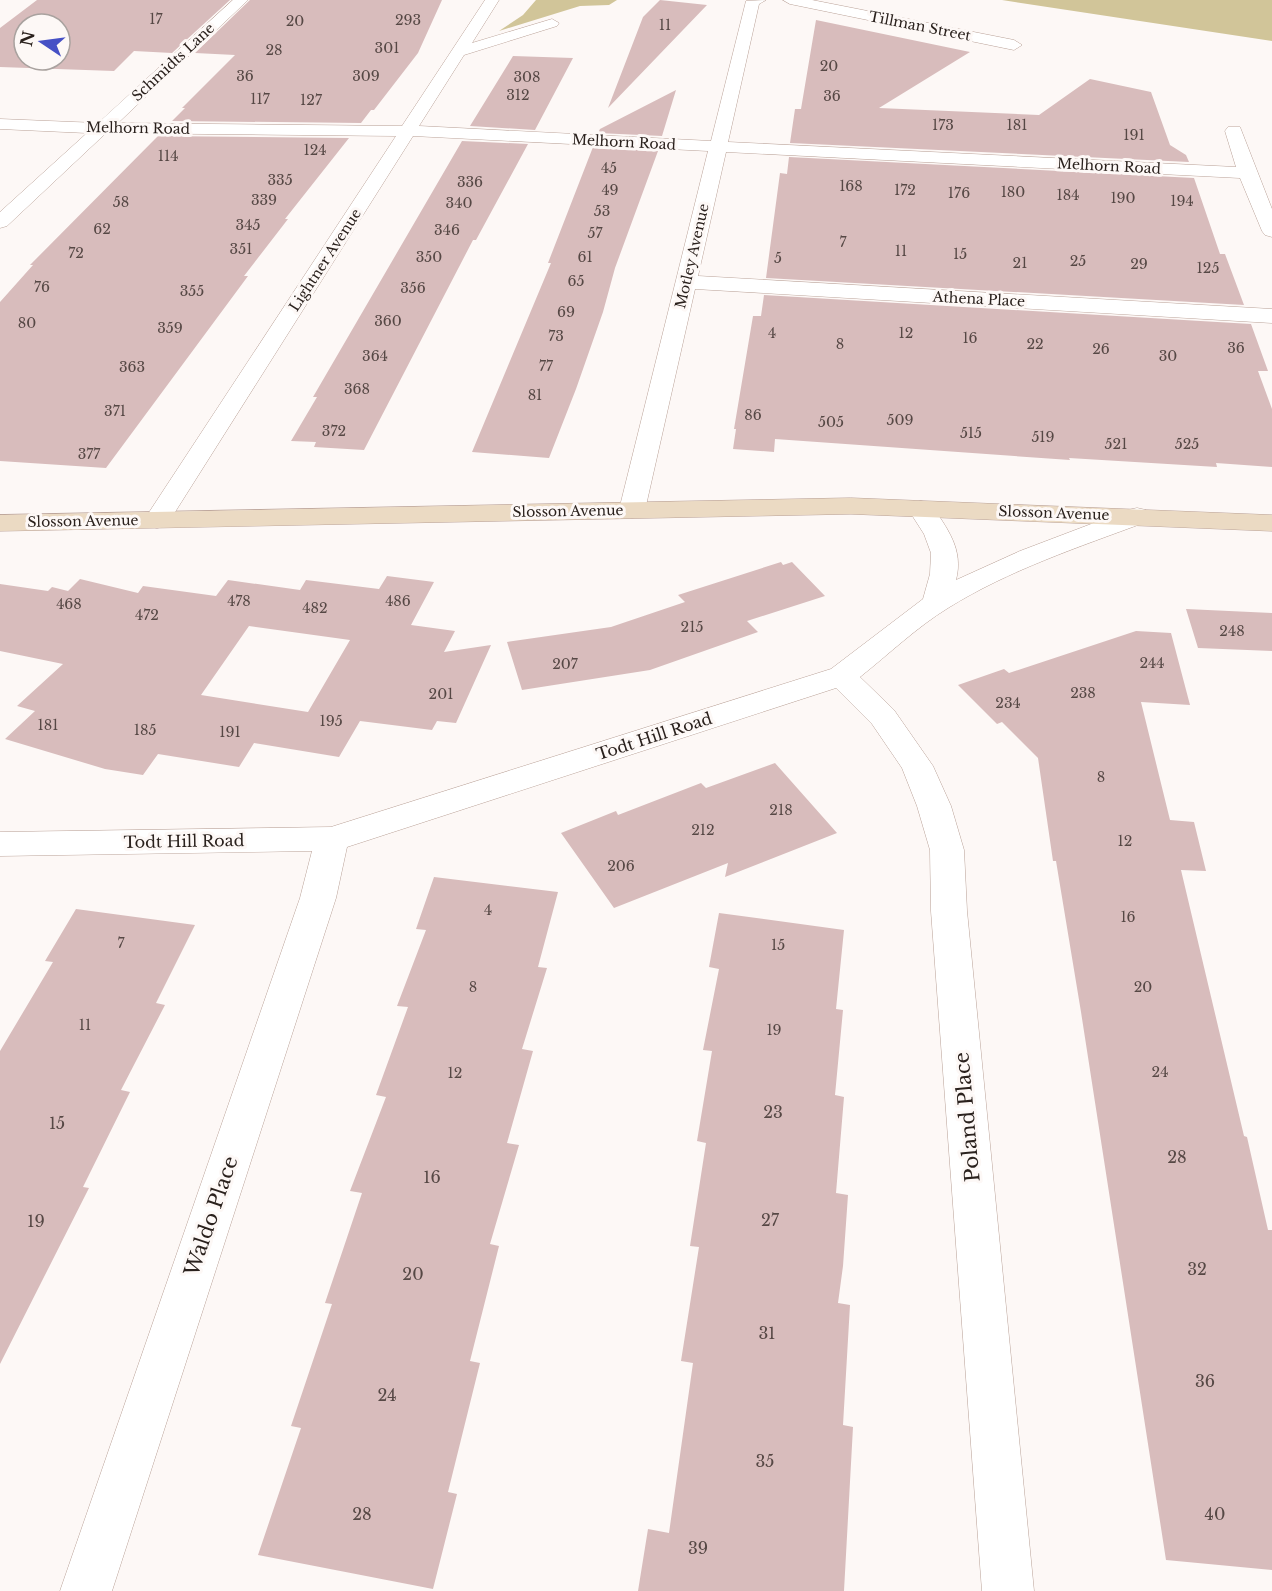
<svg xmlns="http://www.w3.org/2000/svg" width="1272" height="1591" font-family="'Libre Baskerville',serif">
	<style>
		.green { fill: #d1c599 }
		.building { fill: #d8bcbc; fill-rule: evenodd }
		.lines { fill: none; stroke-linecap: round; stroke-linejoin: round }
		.street-casing { stroke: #baa298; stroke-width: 1 }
		.secondary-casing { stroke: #baa298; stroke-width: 1 }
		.street { fill: #fff; fill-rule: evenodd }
		.secondary { fill: #ebdac3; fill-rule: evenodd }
		.labels { text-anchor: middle; stroke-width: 6; stroke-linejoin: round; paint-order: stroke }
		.number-label { font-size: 14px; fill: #564845 }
		.far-street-label { font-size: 14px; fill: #2a211d; stroke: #fdf8f6 }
		.street-label { font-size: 16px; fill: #2a211d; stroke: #fdf8f6 }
		.near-number-label { font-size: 16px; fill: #564845 }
		.near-street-label { font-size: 20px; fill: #2a211d; stroke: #fdf8f6 }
	</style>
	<rect width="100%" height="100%" fill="#fdf8f6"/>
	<path class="green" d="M536,0H617L609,5L580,6L499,31L523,15Z
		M1002,0H1272V41Z"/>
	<path class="building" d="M37,0H230L172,53L134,51L114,71L0,67V28ZM24,24H60V60H24Z
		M250,0H442L418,53L374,110H371L361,123L172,121L185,108H182L235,55L195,53Z
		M660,0L707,5L608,108L643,17Z
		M816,20L970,52L879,108L1039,115L1090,79L1151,92L1170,145L1186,155L1189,162L790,143L795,109H801Z
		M513,56L573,58L535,130L470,126Z
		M676,90L662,136L598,133L600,129Z
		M158,136L349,138L285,219H288L244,276H248L106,468L0,461V302L33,265H30Z
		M462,141L528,144L476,240H473L364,450L314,447L316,442L291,441L317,397H313Z
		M593,147L658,151L615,268L603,312L576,389L549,458L472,452L551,263H548Z
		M789,157L1194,178L1220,254H1225L1244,305L766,278L780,173L787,174Z
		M764,295L1251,324L1268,371H1258L1272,409V467L1216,463L1217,467L1069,458L1070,460L775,439L774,452L733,449L736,429H734L753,316H761Z
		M781,562L783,565L792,562L825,596L747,621L758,632L650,670L522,690L507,642L611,627L685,602L678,595Z
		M387,576L434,582L411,625L455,631L444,652L491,645L456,723L437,721L432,730L360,721L339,757L254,743L239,767L158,754L143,775L105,769L5,739L35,711L17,706L63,664L0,651V584L48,591L52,587L68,591L80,579L138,593L143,586L216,596L228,580L300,590L306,580L379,589ZM249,626L350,640L308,712L201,695Z
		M1186,609L1272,613V651L1198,648Z
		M1136,631L1171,633L1190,705L1141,702L1170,820L1194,822L1206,871L1181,870L1244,1136L1247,1137L1268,1230H1272V1570L1166,1560L1081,1012L1056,861H1053L1038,758L1002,722L997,724L958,685L1004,669L1009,673Z
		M775,763L837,833L725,877L728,863L614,908L561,833L616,811L618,815L701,783L706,788Z
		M434,877L558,892L538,967L547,968L522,1049L533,1051L507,1143L519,1145L490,1244L499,1246L470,1361L480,1363L448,1492L457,1494L433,1589L258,1555L301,1428L291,1426L332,1304L325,1303L362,1193L350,1191L386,1097L376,1095L408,1007L397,1006L426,930L416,929Z
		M76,909L195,925L156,1003L165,1005L121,1090L130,1092L83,1187L89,1188L0,1364V1051L53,962L45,961Z
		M719,913L844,930L836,1009L843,1010L835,1095L844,1097L836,1193L848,1195L843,1266L838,1303L850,1305L843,1425L853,1427L844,1591H638L648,1529L669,1533L693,1363L681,1361L699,1247L690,1246L706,1143L697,1141L712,1051L703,1050L719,969L709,967Z"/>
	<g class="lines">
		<defs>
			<path id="street" d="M233,0H248L118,123L402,126L485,0H499L472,43L552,19L559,23L557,26L464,55L419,126L711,141L746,1L766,0L759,4L728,142L1236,167L1225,131L1228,127H1240L1272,209V237L1265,235L1262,231L1240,178L726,152L698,276L1272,309V323L695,289L645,510L641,516L632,518L623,516L619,510L708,151L413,136L170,520L166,526L157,528L148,526L144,520L396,136L106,133L7,226L0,228V212L87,133L0,129V119L98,123Z
				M783,0H812L1014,40L1022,45L1014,50L790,4Z
				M921,501L930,503C947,528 964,549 956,580L1020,551L1128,510L1137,508L1146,510L1150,516L1146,522C1079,547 1009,570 948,608C917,627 889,654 860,677L894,710L933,766L951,806L964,850L967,911L1034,1591H982L931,911L930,850L917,806L902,768L872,724L836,688L347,847L336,898L112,1591H60L300,898L312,851L0,856V832L331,827L831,669L923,599L930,574L931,553L924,534L908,509L912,503Z"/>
			<path id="secondary" d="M851,498L1272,515V531L851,514L0,531V515Z"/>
		</defs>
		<use href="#street" class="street-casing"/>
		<use href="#secondary" class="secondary-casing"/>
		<use href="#street" class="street"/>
		<use href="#secondary" class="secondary"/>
	</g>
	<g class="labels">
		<g class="number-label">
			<text x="156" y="24">17</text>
			<text x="408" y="25">293</text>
			<text x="295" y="26">20</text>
			<text x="665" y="30">11</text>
			<text x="387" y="53">301</text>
			<text x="274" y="55">28</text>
			<text x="829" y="71">20</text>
			<text x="245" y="81">36</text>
			<text x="366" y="81">309</text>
			<text x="527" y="82">308</text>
			<text x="518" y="100">312</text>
			<text x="832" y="101">36</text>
			<text x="260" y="104">117</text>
			<text x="311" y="105">127</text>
			<text x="943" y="130">173</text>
			<text x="1017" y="130">181</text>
			<text x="1134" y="140">191</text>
			<text x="315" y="155">124</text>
			<text x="168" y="161">114</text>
			<text x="609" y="173">45</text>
			<text x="280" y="185">335</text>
			<text x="470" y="187">336</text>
			<text x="851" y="191">168</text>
			<text x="610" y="195">49</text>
			<text x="905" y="195">172</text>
			<text x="1013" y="197">180</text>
			<text x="959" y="198">176</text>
			<text x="1068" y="200">184</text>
			<text x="1123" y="203">190</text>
			<text x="264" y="205">339</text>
			<text x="1182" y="206">194</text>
			<text x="121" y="207">58</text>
			<text x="459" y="208">340</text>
			<text x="602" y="216">53</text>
			<text x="248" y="230">345</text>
			<text x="102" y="234">62</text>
			<text x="447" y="235">346</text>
			<text x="595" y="238">57</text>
			<text x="843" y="247">7</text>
			<text x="241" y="254">351</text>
			<text x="901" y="256">11</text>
			<text x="76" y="258">72</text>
			<text x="960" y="259">15</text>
			<text x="429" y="262">350</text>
			<text x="585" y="262">61</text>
			<text x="778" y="263">5</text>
			<text x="1078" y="266">25</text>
			<text x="1020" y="268">21</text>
			<text x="1139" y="269">29</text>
			<text x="1208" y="273">125</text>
			<text x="576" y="286">65</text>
			<text x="42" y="292">76</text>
			<text x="413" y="293">356</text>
			<text x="192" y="296">355</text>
			<text x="566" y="317">69</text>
			<text x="388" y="326">360</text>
			<text x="27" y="328">80</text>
			<text x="170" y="333">359</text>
			<text x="772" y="338">4</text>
			<text x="906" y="338">12</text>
			<text x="556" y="341">73</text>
			<text x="970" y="343">16</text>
			<text x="840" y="349">8</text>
			<text x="1035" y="349">22</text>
			<text x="1236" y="353">36</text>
			<text x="1101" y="354">26</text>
			<text x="375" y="361">364</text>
			<text x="1168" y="361">30</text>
			<text x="546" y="371">77</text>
			<text x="132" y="372">363</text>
			<text x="357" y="394">368</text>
			<text x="535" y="400">81</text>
			<text x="115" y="416">371</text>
			<text x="753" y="420">86</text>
			<text x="900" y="425">509</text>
			<text x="831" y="427">505</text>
			<text x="334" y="436">372</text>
			<text x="971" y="438">515</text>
			<text x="1043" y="442">519</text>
			<text x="1116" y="449">521</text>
			<text x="1187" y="449">525</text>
			<text x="89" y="459">377</text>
			<text x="239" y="606">478</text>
			<text x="398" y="606">486</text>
			<text x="69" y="609">468</text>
			<text x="315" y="613">482</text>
			<text x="147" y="620">472</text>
			<text x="692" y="632">215</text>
			<text x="1232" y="636">248</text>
			<text x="1152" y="668">244</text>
			<text x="565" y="669">207</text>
			<text x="1083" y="698">238</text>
			<text x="441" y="699">201</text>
			<text x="1008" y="708">234</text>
			<text x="331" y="726">195</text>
			<text x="48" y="730">181</text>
			<text x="145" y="735">185</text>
			<text x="230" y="737">191</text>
			<text x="1101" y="782">8</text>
			<text x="781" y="815">218</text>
			<text x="703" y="835">212</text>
			<text x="1125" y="846">12</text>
			<text x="621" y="871">206</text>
			<text x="488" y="915">4</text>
			<text x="1128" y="922">16</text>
			<text x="121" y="948">7</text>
			<text x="778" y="950">15</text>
			<text x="473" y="992">8</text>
			<text x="1143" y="992">20</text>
			<text x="85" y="1030">11</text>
			<text x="774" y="1035">19</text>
			<text x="1160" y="1077">24</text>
			<text x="455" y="1078">12</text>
		</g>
		<g class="far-street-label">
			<text transform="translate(920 26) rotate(11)" y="5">Tillman Street</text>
			<text transform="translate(173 62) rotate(-43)" y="5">Schmidts Lane</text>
			<text transform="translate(138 128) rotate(1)" y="5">Melhorn Road</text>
			<text transform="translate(624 142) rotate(3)" y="5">Melhorn Road</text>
			<text transform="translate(1109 166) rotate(3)" y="5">Melhorn Road</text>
			<text transform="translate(692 256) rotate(-77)" y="5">Motley Avenue</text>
			<text transform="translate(325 260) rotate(-57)" y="5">Lightner Avenue</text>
			<text transform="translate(979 299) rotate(3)" y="5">Athena Place</text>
			<text transform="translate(568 511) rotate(-1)" y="5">Slosson Avenue</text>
			<text transform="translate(1054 513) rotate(2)" y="5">Slosson Avenue</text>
			<text transform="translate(83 521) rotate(-1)" y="5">Slosson Avenue</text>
		</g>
		<g class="street-label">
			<text transform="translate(654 736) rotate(-18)" y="6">Todt Hill Road</text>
			<text transform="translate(184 841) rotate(-1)" y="6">Todt Hill Road</text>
		</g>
		<g class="near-number-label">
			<text x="773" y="1118">23</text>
			<text x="57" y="1129">15</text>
			<text x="1177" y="1163">28</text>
			<text x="432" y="1183">16</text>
			<text x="770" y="1226">27</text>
			<text x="36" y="1227">19</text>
			<text x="1197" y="1275">32</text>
			<text x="413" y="1280">20</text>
			<text x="767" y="1339">31</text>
			<text x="1205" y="1387">36</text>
			<text x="387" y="1401">24</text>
			<text x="765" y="1467">35</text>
			<text x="362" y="1520">28</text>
			<text x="1215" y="1520">40</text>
			<text x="698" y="1554">39</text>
		</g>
		<g class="near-street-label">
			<text transform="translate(967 1117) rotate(-95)" y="7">Poland Place</text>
			<text transform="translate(211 1216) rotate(-71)" y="7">Waldo Place</text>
		</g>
	</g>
	<g transform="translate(42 42) rotate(283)"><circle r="28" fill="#fdf8f6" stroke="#a9a29f" stroke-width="1.5"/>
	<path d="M0-4.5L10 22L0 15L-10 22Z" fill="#4650c5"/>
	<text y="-9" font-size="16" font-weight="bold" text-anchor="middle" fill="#2a211d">N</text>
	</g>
</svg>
